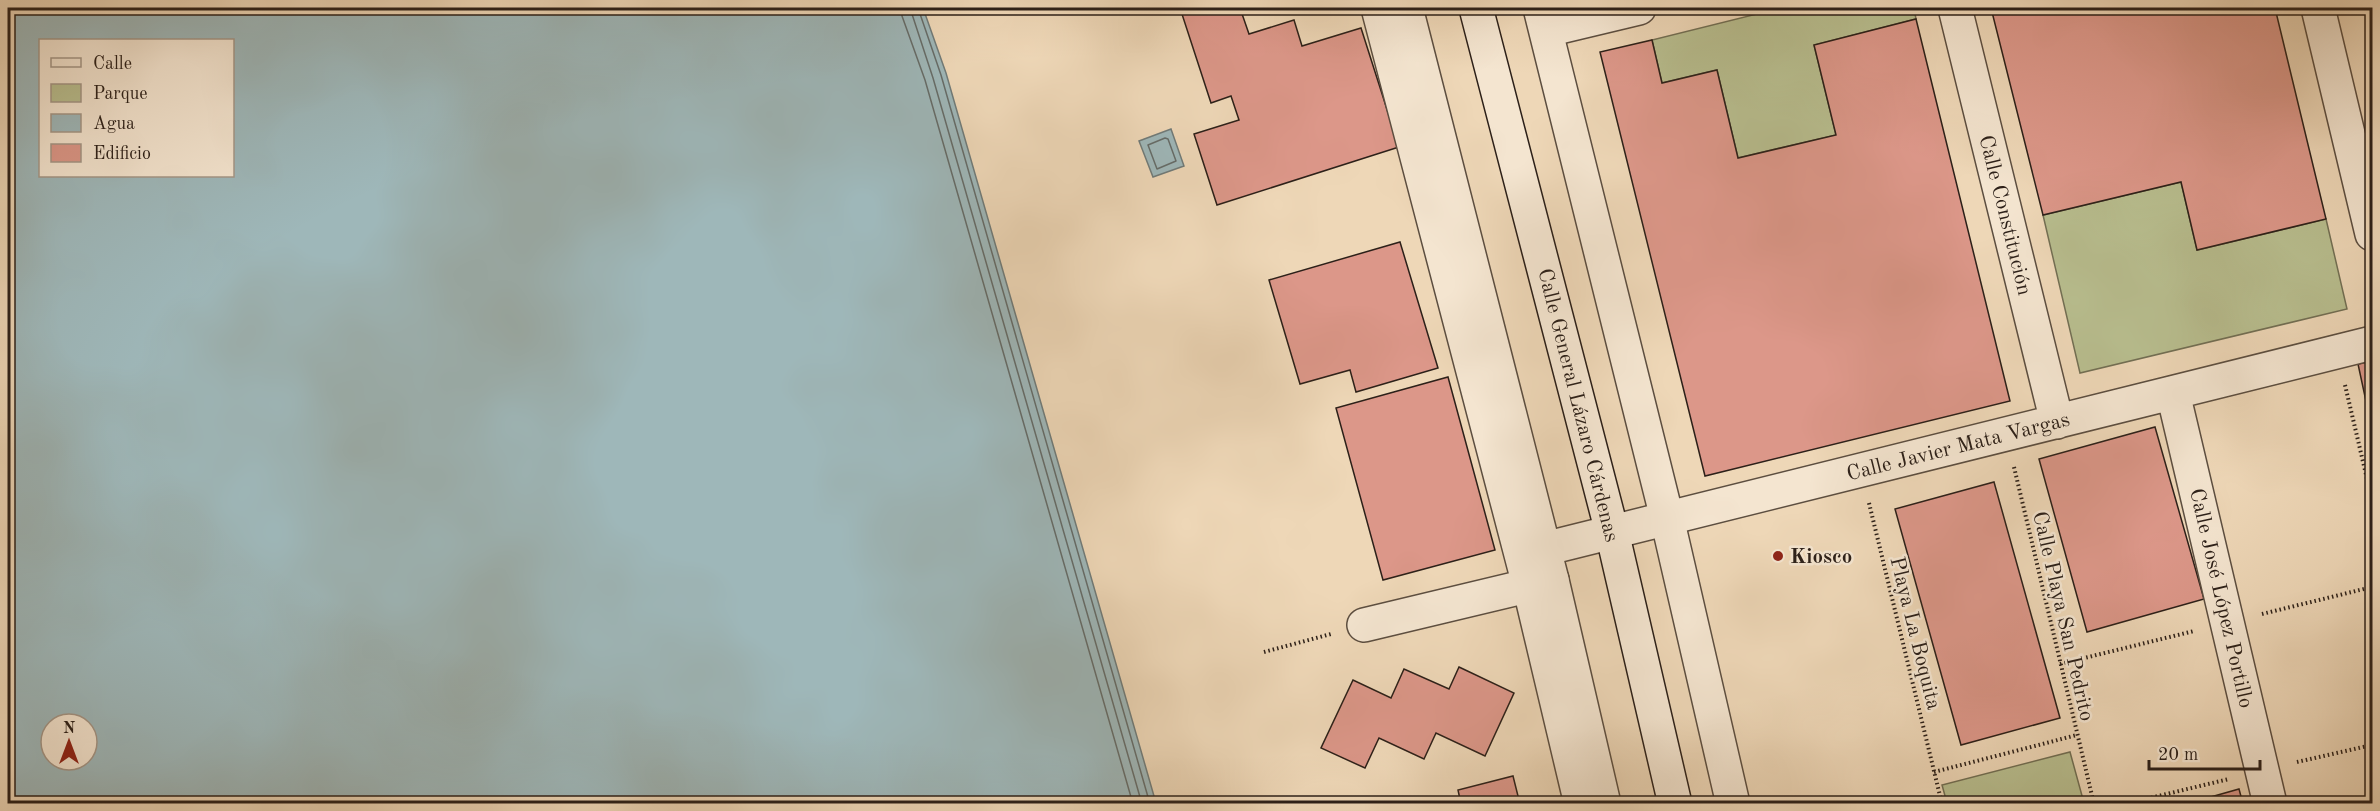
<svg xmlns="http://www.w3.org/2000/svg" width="2380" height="811" font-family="'Old Standard TT',serif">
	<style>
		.green { fill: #b8be8f; stroke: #726f54; stroke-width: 1.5 }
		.water { fill: #9eb7b9; stroke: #707b79; stroke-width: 1.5; fill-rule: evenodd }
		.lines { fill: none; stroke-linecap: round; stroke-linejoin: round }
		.shore { stroke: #656c69; stroke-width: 1.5 }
		.building { fill: #dc9789; stroke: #2c2019; stroke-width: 1.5 }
		.pedestrian-casing { stroke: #5c4e40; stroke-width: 36 }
		.minor-casing { stroke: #5c4e40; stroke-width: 36 }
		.tertiary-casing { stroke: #5c4e40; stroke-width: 36 }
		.secondary-casing { stroke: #2c2019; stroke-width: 36 }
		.path { stroke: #2c2019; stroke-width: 4; stroke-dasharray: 1.5 3; stroke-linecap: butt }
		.pedestrian { stroke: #f4e5d0; stroke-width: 33 }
		.minor { stroke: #f4e5d0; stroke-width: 33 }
		.tertiary { stroke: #f4e5d0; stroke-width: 33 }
		.secondary { stroke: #f4e5d0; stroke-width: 33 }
		.poi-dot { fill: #8f2418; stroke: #f4e5d0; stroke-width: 2 }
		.labels { text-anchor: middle; stroke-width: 5; stroke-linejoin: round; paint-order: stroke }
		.street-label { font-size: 21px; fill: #2c2019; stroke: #f4e5d0 }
		.poi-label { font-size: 21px; font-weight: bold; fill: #2c2019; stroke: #f4e5d0; text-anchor: start }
	</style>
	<rect width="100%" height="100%" fill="#eed7b7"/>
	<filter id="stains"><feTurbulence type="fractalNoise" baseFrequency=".00333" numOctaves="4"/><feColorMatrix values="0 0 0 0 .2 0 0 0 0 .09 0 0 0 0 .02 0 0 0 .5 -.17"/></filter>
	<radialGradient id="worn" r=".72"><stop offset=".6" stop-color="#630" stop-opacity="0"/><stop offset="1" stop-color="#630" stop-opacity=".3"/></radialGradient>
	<path class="green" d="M1781,8H1914L1916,19L1814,45L1836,135L1738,158L1717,70L1662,83L1652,40Z
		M2181,182L2197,250L2326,219L2347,309L2080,373L2043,215Z
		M2070,752L2084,803H1947L1942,785Z"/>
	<path class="water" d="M8,8H923L946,73L1156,803H8ZM40,40H232V176H40ZM51,724H87V760H51Z
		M1171,129L1184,166L1153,177L1139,141Z"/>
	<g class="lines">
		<path class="shore" d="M901,8L902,16L925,80L1133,804
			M910,8L933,78L1142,804
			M918,8L941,75L1150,804
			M1165,138L1168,139L1176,161L1157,169L1148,145Z"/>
	</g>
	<path class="building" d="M1180,8H1240L1249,34L1294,20L1302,46L1361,28L1399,147L1217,205L1194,134L1239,120L1231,96L1211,103Z
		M1991,8H2275L2326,219L2197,250L2181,182L2043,215Z
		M1916,19L2010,401L1705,476L1600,52L1652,40L1662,83L1717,70L1738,158L1836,135L1814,45Z
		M1400,242L1438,368L1356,392L1350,370L1300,384L1269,280Z
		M2372,361V429L2358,364Z
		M1448,377L1495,550L1383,580L1336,408Z
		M2155,427L2204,599L2087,632L2039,459Z
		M1994,482L2060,718L1961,745L1895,509Z
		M1459,667L1514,693L1485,756L1436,733L1424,759L1379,738L1365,768L1321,748L1353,680L1391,698L1404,669L1449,689Z
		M1513,776L1520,804H1461L1458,790Z
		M2239,789L2243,804H2186Z"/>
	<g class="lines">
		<defs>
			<path id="pedestrian" d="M1378,8L1529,585L1581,804"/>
			<path id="minor" d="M1955,8L2057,422
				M2318,8L2372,234
				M1547,30L1639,8
				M2173,393L2270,804
				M1544,549L2372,343
				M1364,625L1552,580"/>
			<path id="tertiary" d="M1406,8L1552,580L1604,804
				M1540,8L1667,518L1733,804"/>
			<path id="secondary" d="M1476,8L1612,532L1675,804"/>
		</defs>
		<use href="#pedestrian" class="pedestrian-casing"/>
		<use href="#minor" class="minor-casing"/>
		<use href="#tertiary" class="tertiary-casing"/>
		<use href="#secondary" class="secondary-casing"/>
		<path class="path" d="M2345,385L2372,500
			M2014,467L2094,804
			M1869,503L1942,804
			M2262,614L2372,587
			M1264,652L1331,634
			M2060,664L2194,631
			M2297,762L2372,745
			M1934,772L2077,735
			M2125,804L2229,779"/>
		<use href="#pedestrian" class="pedestrian"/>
		<use href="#minor" class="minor"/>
		<use href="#tertiary" class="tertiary"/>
		<use href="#secondary" class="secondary"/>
	</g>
	<circle class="poi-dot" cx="1778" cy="556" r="6"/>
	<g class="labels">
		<g class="street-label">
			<text transform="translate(2006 215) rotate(76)" y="7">Calle Constitución</text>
			<text transform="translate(1579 405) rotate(76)" y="7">Calle General Lázaro Cárdenas</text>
			<text transform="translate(1958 446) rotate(-14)" y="7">Calle Javier Mata Vargas</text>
			<text transform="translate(2222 598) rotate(77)" y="7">Calle José López Portillo</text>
			<text transform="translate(2064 616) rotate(77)" y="7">Calle Playa San Pedrito</text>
			<text transform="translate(1916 633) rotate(76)" y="7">Playa La Boquita</text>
		</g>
		<g class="poi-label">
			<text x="1790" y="563">Kiosco</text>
		</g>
	</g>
	<rect width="2380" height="811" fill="none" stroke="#eed7b7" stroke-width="30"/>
	<rect x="9" y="9" width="2362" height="793" fill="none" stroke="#2c2019" stroke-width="3"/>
	<rect x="15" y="15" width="2350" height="781" fill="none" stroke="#2c2019" stroke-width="1.5"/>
	<rect x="39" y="39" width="195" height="138" fill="#f4e5d0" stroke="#a49687" stroke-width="1.5"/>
	<rect x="51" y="58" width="30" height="9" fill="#f4e5d0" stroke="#a49687" stroke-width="1.5"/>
	<text x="93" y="69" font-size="18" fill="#2c2019">Calle</text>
	<rect x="51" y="84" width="30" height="18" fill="#b8be8f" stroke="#a49687" stroke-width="1.5"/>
	<text x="93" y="99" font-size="18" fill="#2c2019">Parque</text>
	<rect x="51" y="114" width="30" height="18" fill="#9eb7b9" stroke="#a49687" stroke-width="1.5"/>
	<text x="93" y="129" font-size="18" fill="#2c2019">Agua</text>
	<rect x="51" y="144" width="30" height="18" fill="#dc9789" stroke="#a49687" stroke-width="1.5"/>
	<text x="93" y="159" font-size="18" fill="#2c2019">Edificio</text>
	<g transform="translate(69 742)"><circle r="28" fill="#f4e5d0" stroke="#a49687" stroke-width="1.5"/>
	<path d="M0-4.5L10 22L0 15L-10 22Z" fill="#8f2418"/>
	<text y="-9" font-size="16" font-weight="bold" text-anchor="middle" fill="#2c2019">N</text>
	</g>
	<path d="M2149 760v9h111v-9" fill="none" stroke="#2c2019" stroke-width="3"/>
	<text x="2158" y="760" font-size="18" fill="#2c2019" stroke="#f4e5d0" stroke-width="4.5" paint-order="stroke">20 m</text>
	<rect width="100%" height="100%" filter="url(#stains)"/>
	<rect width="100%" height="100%" fill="url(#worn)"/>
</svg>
